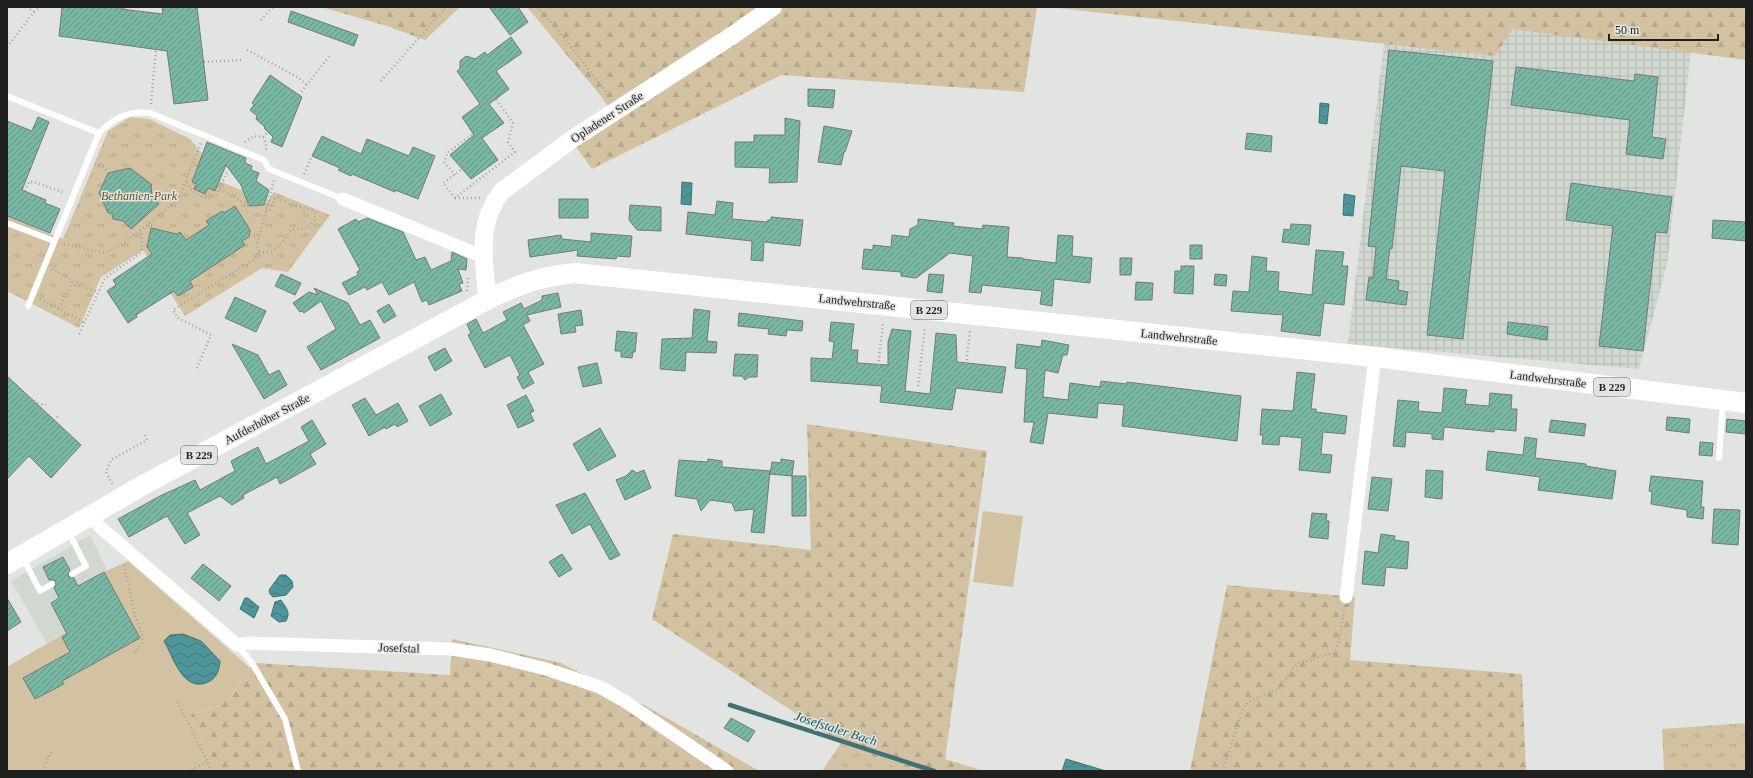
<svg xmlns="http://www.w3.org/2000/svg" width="1753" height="778" font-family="'Times New Roman',serif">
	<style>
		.built { fill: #d0d8cf }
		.industrial { fill: url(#industrial-grid) }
		.grass { fill: url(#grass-tufts) }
		.forest { fill: url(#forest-firs) }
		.pitch { fill: #d3c2a1 }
		.water { fill: url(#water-waves); stroke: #407274 }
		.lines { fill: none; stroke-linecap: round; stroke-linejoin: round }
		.stream { stroke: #407274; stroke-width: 4.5 }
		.building { fill: url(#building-hatch); stroke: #757977 }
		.path { stroke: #a2a5a1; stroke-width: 2.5; stroke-dasharray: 1 3; stroke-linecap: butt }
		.lane { stroke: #fff; stroke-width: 6 }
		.street { stroke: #fff; stroke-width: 13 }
		.secondary { stroke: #fff; stroke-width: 18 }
		.primary { stroke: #fff; stroke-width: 20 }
		.labels { text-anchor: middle; stroke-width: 3; stroke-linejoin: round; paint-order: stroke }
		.shield { fill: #e1e4e0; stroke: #595b58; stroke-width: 1 }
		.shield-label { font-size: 11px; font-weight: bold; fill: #1f201e }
		.street-label { font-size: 12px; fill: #1f201e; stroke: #e1e4e0 }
		.park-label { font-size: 12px; font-style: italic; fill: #6b5217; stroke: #e1e4e0 }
		.water-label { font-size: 13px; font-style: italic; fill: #1a575b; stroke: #e1e4e0 }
	</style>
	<defs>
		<pattern id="industrial-grid" width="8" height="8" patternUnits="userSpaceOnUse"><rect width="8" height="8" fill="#d0d8cf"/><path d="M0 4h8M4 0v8" fill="none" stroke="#b2b9b1"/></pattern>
		<pattern id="grass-tufts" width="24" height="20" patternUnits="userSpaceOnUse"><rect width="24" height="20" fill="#d3c2a1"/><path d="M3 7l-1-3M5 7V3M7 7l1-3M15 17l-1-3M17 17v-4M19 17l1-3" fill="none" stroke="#b5a68a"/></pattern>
		<pattern id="forest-firs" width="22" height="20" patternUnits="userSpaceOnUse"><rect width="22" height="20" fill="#d3c2a1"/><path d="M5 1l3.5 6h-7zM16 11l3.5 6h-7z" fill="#b5a68a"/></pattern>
		<pattern id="water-waves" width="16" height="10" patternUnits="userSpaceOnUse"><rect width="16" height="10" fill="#4e9599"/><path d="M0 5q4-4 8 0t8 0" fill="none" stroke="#40797c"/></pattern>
		<pattern id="building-hatch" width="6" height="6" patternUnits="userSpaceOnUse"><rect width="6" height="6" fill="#79b8a4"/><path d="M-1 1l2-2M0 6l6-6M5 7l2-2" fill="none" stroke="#639585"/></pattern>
	</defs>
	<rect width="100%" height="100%" fill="#e1e4e0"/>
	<path class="built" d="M90,535L107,570L104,572L120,601L47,643L11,581Z"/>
	<path class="industrial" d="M1513,29L1691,51L1667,264L1639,369L1348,344L1384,43L1495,56Z"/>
	<path class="grass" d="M130,117L149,119L190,139L203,155L192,181L197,184L194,189L205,194L208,188L215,191L219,181L244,191L249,206L264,205L274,192L330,215L288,272L262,268L185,316L143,250L101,277L79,328L7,291V217L63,239L108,131Z
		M1746,723V771H1664L1662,729Z
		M841,743L906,771H822Z"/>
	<path class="forest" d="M321,7H460L425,40L387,26Z
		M527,7H1037L1024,92L781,75L592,169L576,147L618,120L600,95Z
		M1048,7H1746V60L1513,29L1495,56Z
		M807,424L987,451L945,759L984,771H906L841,743L652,619L673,534L811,550Z
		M1227,585L1355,597L1350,660L1522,674L1526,771H1190Z
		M452,639L561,663L653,710L759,771H218L190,714C209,710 224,707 236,690C243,680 244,669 256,663L450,675Z"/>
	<path class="pitch" d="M983,511L1023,516L1013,587L973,582Z
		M128,561L249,667C230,700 229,706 190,714L218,771H7V667L120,601L104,572Z"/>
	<path class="water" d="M1320,103L1329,104L1327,124L1319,123Z
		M682,182L692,183L691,205L681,204Z
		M1344,194L1355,196L1353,216L1343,215Z
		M280,575H286L292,581L293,587L286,595L273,597L270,594L269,590Z
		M245,598H248L259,607L254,618L240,609Z
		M281,600C286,608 291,612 286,621L279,622L271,616L275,602Z
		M183,634L201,641L220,661C219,672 216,679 206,683C182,691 173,656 164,641L170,635Z
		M1066,759L1106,771H1062Z"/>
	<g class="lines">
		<path class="stream" d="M730,705L934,771"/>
	</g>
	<path class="building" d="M62,7H122L121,9L163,14L162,7H197L208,100L174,104L167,51L59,36Z
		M489,7H518L528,22L510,35Z
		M291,11L358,35L354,46L288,22Z
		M511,37L522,53L496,71L509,89L489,104L504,123L482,138L498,160L471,179L450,155L474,135L462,117L480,104L457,71L460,69V61L466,56L475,59L485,52L487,55Z
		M1389,50L1493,61L1463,339L1427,335L1445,171L1401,166L1392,249L1390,248L1386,279L1399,281L1398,290L1408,292L1406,305L1366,300L1369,277L1373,278L1376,247L1368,246Z
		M1516,67L1634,81L1635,74L1658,77L1652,137L1666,139L1663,159L1626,154L1630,120L1511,105Z
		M270,75L302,97L282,147L271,142L273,137L264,128L265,127L256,119L257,116L250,110L254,105L252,103Z
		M808,89L835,90L833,108L808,106Z
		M38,117L49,122L22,190L46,200L45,203L60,209L50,233L7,216V121L32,131Z
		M785,118L800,121L797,182L769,183L770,168L735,167V142H754V135H785Z
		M824,126L852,131L845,152H844L841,165L818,162Z
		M1247,133L1272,136L1271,152L1245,149Z
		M322,136L361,154L367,139L409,156L413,147L435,156L418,199L395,190V192L352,174L351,176L338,170L340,168L312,156Z
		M207,142L246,158L245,163L252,166L251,170L259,173L256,181L269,190L264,205L249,206L241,185L226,165L215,191L208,188L205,194L194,189L197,184L192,182Z
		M130,168L151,184L152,196L159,204L131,229L123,221L113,219L112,213H108L99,193L108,173Z
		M1571,183L1672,197L1667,233L1656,232L1643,351L1599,346L1613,226L1566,220Z
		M559,199H588V218H559Z
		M717,201L733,203L732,219L767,222L768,220H771V217L803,220L800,246L764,242L763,261L751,260L752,241L686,234L688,212L715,215Z
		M630,205L661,207V231L637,230L629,220Z
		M235,206L250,230L249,237L242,241L245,245L190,281L193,287L178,296L174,291L136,315L137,317L128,323L107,291L116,285L113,280L152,254L147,247L151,228L177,234L180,232L186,240L209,225L206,221L222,211L224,213Z
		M367,218L403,232L416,260L425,257L431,270L451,261L452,252L467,259L466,270L458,269L463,283L459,284L462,291L429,305L427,300L422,302L414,282L389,295L382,282L367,290L365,287L349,295L342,283L358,275L357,272L360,270L338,229L356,219L358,222Z
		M918,219L954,223L953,226L982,229L983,225L1009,227L1007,257L1023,258V259L1056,263L1058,235L1073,236L1072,256L1092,258L1090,283L1054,279L1052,306L1040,304L1042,291L982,285L981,293L969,292L973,256L950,253L916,278L901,276V272L862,269L864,249L873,250V245L891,247L892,235L909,237L910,229L918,225Z
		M1713,220L1746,222V241L1712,238Z
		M1291,224L1311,225L1309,245L1282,242L1284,229L1290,230Z
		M591,233L632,236L630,257L617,256L616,259L577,256L578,250L530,257L528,240L561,235L562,239L591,242Z
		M1190,245H1202V259H1190Z
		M1316,250L1344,252L1342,266H1348L1344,305L1324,303L1320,336L1281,331L1283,315L1231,311L1233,291L1249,292L1252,256L1267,258L1266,271L1279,272L1278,291L1312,295Z
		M1120,258H1132L1131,275H1120Z
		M1181,266H1194L1193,294L1174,293L1175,271H1181Z
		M281,274L301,283L295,295L275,286Z
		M929,274L944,275L942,293L927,291Z
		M1215,274L1227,275L1226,286L1214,285Z
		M1136,282L1153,283L1152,300H1135Z
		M314,288L348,303L360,325L370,320L380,338L321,370L307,347L336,329L321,301L304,313L302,311L300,312L293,303L309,292L318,295Z
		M558,293L561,307L527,315L530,321L523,325L544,364L528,372L534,383L523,389L517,377L520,375L510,355L485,368L468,335L471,333L467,324L476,319L483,333L507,320L503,312L521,303L524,309L542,300V296Z
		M235,297L266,311L256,332L225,318Z
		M389,304L396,316L384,323L377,311Z
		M694,309L710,311L707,341L717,342L716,353L686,352L685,371L660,369L662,339L692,338Z
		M581,310L583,325L575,326L576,332L561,334L558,314Z
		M739,313L803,321L802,331L787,330L786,336L768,334L769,329L738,326Z
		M831,322L854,324L851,350H858L857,363L888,365V342L892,329L911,331L905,391L930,394L936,333L956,335L957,362L1006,367L1002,393L956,388L952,410L880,402L882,386L811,381V358L832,359L834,342L829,341Z
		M1508,322L1548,327L1547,340L1507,334Z
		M617,331L637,333L635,352H633L632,358L621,357V351H615Z
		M1042,340L1069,345L1067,355H1063L1058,373L1045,370L1043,397L1068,400L1070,383L1100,387L1101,381L1126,384L1127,382L1241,396L1237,441L1122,426L1124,405L1098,403L1097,418L1048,413L1043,444L1030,442L1034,422H1024L1027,369L1015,368L1017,344L1041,347Z
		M232,344L258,355L269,375L279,370L287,385L264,399Z
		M445,348L452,361L435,371L428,357Z
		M735,354L758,355L757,377H749L745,380L742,376H733Z
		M597,363L602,383L583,387L578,367Z
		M1297,372L1315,374L1311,409H1316V412L1347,416L1345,434L1323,432L1321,454L1332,455L1330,473L1299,470L1302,438L1280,436L1279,445L1262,444L1263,435H1260L1262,409L1293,411Z
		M7,376L81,445L51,478L29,456L7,479Z
		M1444,388L1467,390L1465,404L1489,406L1490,393L1512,395L1511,409H1517L1516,431L1494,429V432L1444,427L1443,440L1432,439V434L1406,432L1405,447L1393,446L1398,400L1419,402L1418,411L1442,413Z
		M441,394L452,414L430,426L419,406Z
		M526,395L534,411L530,413L534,421L518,428L507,405Z
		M365,398L376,415L398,403L408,421L397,427L395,424L386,429L385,427L369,436L352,405Z
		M1667,417L1690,419L1689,433L1666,430Z
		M1727,419L1746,421V434L1726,432Z
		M312,420L326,444L310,454L316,464L280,484L277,477L243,495L244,498L232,505L220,496L187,513L200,535L185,544L167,516L129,537L118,519L160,496L195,480L200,490L235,471L231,461L258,447L266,464L309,441L301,427Z
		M1551,420L1586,424L1584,436L1549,432Z
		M600,428L616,456L588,471L573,444Z
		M1525,437L1537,439L1535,458L1586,464V466L1616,471L1612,499L1538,490L1540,477L1486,470L1488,451L1523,455Z
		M1700,442L1713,443L1712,456L1699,455Z
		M708,459L722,461V467L770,471L764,533L751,532L754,509L735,511L732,503L710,500L701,511L697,499L675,496L679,460L708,462Z
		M781,459L794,461L792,476L770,474L772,462L781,463Z
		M632,470L637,473L644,470L651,488L625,500L616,480L626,476Z
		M1426,470L1443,471L1442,499L1425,497Z
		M792,476H806V516H792Z
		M1651,476L1703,481L1701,507H1704L1703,519L1687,517V510L1651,504L1652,492L1649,491Z
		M1372,477L1392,479L1388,511L1368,509Z
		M585,493L620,555L610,560L590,524L572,534L556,505Z
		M1714,509L1740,510L1738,545L1712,543Z
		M1312,513L1327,514L1326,521H1329L1328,539L1309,537Z
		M1381,534L1395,536L1394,540L1409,542L1407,569L1386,567L1384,586L1362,584L1365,551L1378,553Z
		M562,554L572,569L559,577L549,562Z
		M63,557L70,570L68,576L74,578L78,586L104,572L140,638L62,681L64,684L35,699L23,678L70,652L62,637L67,634L51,603L59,598L54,588L56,582L54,580H49L43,567Z
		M203,564L231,586L219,601L191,578Z
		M7,598L21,622L7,631Z
		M731,718L755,731L748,742L724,728Z"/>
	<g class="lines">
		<path class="path" d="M537,7L559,31L609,96
			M124,9V7
			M34,12L41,7
			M261,20L273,7
			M7,47L34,12L27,7
			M247,50L299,78L307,85
			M204,62L242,60
			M381,81L446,7
			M299,95L330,55
			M151,104L156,49
			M263,137L268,132
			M245,142L254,136L263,137L266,144V151
			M95,164L103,167L108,173
			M304,174L312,156
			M455,175L444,162L448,152L473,134
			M187,182C191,192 199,196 210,198L217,194L227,172
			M220,189L249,206
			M25,191L29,182H34L65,193
			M455,198L443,183L464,168
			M480,198H455L515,152L508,142L513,123L493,95
			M64,244L105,253L123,244L166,210L180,195L201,143
			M259,252C276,255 282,243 291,230L307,228L315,220V213L312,210C298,205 291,206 277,197L275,199L270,210L266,211
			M52,269L98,293
			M467,291L468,278
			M40,299L85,323
			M59,308L73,280
			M79,334L105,278L139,254L142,249L141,230
			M197,368L211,335L178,318L173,310L255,259L259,252L257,245L274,180
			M877,377L883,322
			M7,384L40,404L48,405
			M964,384L970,331
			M918,386L925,327
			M54,420L59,415
			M112,484L106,472L111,460L147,440L145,434
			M124,565L135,616L142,633V643L133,655
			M178,702L212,771
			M42,771L51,752
			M188,771L208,762
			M1223,771L1243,707L1252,700L1279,689L1293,668L1300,663L1334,653L1339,641L1344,609"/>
		<path class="lane" d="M7,96L99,133
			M7,223L54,241
			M28,306L99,133C114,118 129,110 150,113L264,160L269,169L343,199
			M1719,458L1723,402
			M68,531L86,566L72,574
			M23,558L40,591L52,584
			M237,645L252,663L285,719L298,771"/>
		<path class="street" d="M343,199L484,257
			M91,516L100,527L237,645L249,643L451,649L490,655L546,669L600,687L626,702L727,771
			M1346,597L1375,357"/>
		<path class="secondary" d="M487,300C485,258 475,228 501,192L571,140L733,35L773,7"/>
		<path class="primary" d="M7,564L138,488L487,300C520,284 538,277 575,273L1375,357L1746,403"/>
	</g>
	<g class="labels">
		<g class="shield">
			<rect x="911" y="301" width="36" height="18" rx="3"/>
			<rect x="1594" y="378" width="36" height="18" rx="3"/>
			<rect x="181" y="446" width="36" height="18" rx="3"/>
		</g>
		<g class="shield-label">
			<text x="929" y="314">B 229</text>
			<text x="1612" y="391">B 229</text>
			<text x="199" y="459">B 229</text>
		</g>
		<g class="street-label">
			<text transform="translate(607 117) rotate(-33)" y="4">Opladener Straße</text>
			<text transform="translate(857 302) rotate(6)" y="4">Landwehrstraße</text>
			<text transform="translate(1179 337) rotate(6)" y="4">Landwehrstraße</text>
			<text transform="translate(1548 379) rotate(7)" y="4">Landwehrstraße</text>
			<text transform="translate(267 419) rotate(-28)" y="4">Aufderhöher Straße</text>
			<text transform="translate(399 648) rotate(2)" y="4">Josefstal</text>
		</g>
		<g class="park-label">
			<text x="139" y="200">Bethanien-Park</text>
		</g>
		<g class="water-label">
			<text transform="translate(836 728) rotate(18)" y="5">Josefstaler Bach</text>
		</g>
	</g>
	<rect width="1753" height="778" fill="none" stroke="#1f201e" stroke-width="16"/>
	<path d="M1609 34v6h109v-6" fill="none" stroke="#1f201e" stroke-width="2"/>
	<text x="1615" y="34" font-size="12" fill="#1f201e" stroke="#e1e4e0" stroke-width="3" paint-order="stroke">50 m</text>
</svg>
